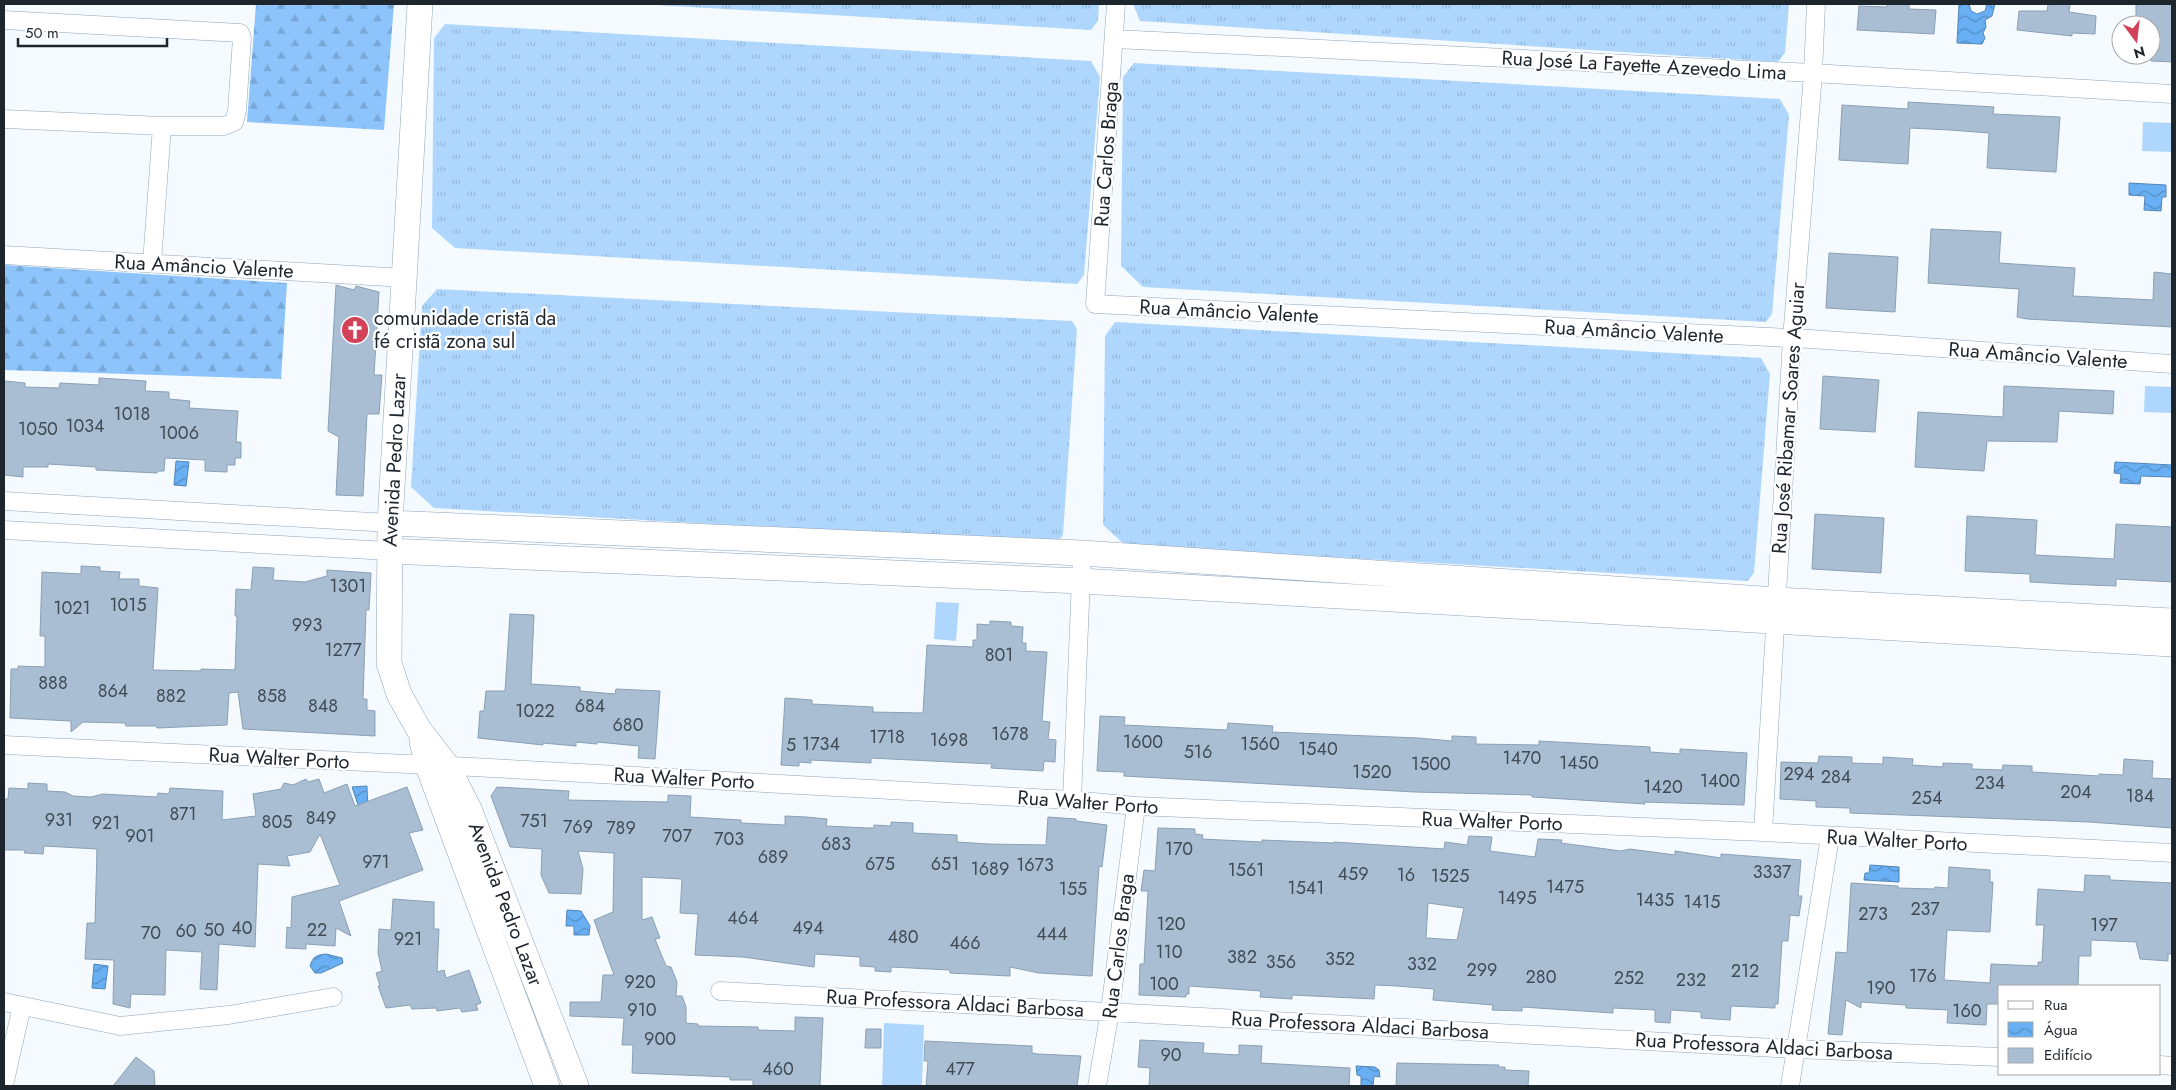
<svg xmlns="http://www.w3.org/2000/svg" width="2176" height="1090" font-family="Jost,sans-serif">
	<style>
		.grass { fill: url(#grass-tufts) }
		.forest { fill: url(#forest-firs) }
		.pitch { fill: #afd7fe }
		.water { fill: url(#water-waves); stroke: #5286b8 }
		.building { fill: #a9bed3; stroke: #8ba0b5; fill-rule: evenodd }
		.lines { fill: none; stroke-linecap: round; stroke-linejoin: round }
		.street-casing { stroke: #90a5ba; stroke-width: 19 }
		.secondary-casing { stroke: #90a5ba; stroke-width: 26 }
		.street { stroke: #fff; stroke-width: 18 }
		.secondary { stroke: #fff; stroke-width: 25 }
		.labels { text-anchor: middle; stroke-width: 4.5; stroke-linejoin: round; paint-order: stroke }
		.number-label { font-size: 18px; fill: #404b56 }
		.street-label { font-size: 20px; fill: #1d252d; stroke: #fff }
		.poi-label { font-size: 20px; fill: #1d252d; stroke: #fff; text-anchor: start }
	</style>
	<defs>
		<pattern id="grass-tufts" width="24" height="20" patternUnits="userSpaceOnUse" patternTransform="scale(1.25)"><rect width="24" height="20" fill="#afd7fe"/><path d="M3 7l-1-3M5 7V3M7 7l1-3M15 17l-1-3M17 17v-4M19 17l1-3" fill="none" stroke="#96b8da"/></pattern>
		<pattern id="forest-firs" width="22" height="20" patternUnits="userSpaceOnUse" patternTransform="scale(1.25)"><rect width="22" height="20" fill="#8cc4fb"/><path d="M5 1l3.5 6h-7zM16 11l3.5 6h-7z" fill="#78a8d7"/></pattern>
		<pattern id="water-waves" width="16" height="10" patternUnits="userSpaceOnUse" patternTransform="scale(1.25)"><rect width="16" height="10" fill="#68aff3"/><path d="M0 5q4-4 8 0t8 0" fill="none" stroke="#558ec5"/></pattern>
	</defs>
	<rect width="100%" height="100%" fill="#f5fafe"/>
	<path class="grass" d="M638,4H1099L1098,21L1091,30Z
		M1133,4H1789L1785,53L1778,62L1140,21Z
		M445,24L1091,61L1100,77L1084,275L1077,284L455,248L432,228L434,38Z
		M1134,63L1780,99L1789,115L1772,314L1766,322L1143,287L1121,266L1123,77Z
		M437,289L1072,321L1077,329L1063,535L1056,544L434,508L411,487L422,306Z
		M1115,322L1761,358L1770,374L1754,573L1748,581L1125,545L1103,525L1105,336Z"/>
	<path class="forest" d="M256,4H394L384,130L247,122Z
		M4,265L287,283L281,379L4,370Z"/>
	<path class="pitch" d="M2143,122L2172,123V152L2142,151Z
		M2145,386L2172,387V413L2144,412Z
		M936,602L959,603L956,641L934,639Z
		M884,1023L924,1025L922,1086H882Z"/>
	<path class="water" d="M1959,4H1969L1971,11L1977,14L1985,11L1987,4H1995L1992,16L1985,20L1986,27L1983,33L1985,38L1982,44L1957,43Z
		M2129,183L2166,185V197H2162L2161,211L2144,210L2145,196L2129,195Z
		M176,461L189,462L186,486L174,485Z
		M2115,462L2172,465V477L2141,476L2140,484L2120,483L2121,474L2114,473Z
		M367,786L368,815L361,814L352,787Z
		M1870,865L1899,867V882L1864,880L1865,873H1869Z
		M567,910L581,911L590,926L589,935H574V926H566Z
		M326,954L342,958L343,963L321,973H315L310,966C313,956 317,955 326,954Z
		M94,964L108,966L105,989L92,988Z
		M1356,1066L1375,1067L1379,1070L1380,1077L1374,1076L1373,1086H1361V1076L1357,1075Z"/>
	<path class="building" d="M1887,4H1909V9L1936,10L1934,34L1857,30L1859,6L1887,7Z
		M2048,4H2070L2069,12L2096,16L2095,34L2072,33V36L2017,30L2019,11H2047Z
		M2136,4H2172V62L2151,61V21L2136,20Z
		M1908,102L1994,107L1993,114L2060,117L2056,172L1987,168L1989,133L1950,130L1910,128L1908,164L1839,160L1842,105L1908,109Z
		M1931,229L2001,232L1999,263L2075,268L2073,296L2153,300L2154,272L2172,274V327L2027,319L2017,317L2019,289L1928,283Z
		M1829,253L1898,257L1895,312L1826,308Z
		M336,285L354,290L356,286L379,292L374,375H382L379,414H367L363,496L336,495L339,437L328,431Z
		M1823,376L1879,380L1875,432L1820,429Z
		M99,378L146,381L145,391L169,392V399L190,401L189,408L238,411L236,442H241V458H235V465H227V472L205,471V460L165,458L164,471H158L157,473L96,470V467L48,464V467H23V477L4,475V381L25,383V387L59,388L60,383L99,385Z
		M2004,386L2114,391L2113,414L2059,411L2057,442L1987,441L1984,471L1915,467L1918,412L2003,417Z
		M1815,514L1884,518L1881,573L1812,569Z
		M1967,516L2037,520L2035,555L2114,559L2116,524L2172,527V582L2116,579V586L2065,584L2030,582V574L1965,571Z
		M81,566L100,567V571L120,572L119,579H139V586L158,588L153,670L201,671V669L235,670L237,616H235L236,589L251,590L253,567L274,568L273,580L305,582L327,576V570L371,573L369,610H366L363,699H367V710L375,711V736L243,729L238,692L229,693L227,725L157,728L156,726H126L125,723L83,722L71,732V721L10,718L11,669H18V666L45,667V636H40L42,572L81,574Z
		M510,614L534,615L531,684L580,687V691L615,694L616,689L660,691L655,759L638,758L639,746L597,742V744L576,742V746L543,743V745L478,738L480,711H484L486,691H505Z
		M990,621L1011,622V626L1023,627L1022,643H1026V651L1047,652L1042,721L1050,722L1048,739L1056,740L1055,762L1044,761L1043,771L991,768L992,764L871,758V763L811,760V763L799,762V766L781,765L785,698L812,700V704L873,707V712L923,713L927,645L973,647V640H977V624L990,625Z
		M1100,716L1125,717L1124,725L1227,730L1228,723L1273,726L1272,732L1418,738L1452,741V736L1476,737V744L1539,745V741L1650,747V752L1680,754V749L1747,753L1744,805L1644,802L1645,804L1532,797V795L1415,792L1124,776V772L1097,771Z
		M1819,756L1852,757V763L1883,764V757L1913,759L1912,765L1943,767V763L1972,764V769L2002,770L2003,765L2032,766V772L2099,776V774L2123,775L2124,759L2153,761L2152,778L2172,779V828L2089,822L1850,813V808L1816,807V801L1780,799L1781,762L1818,763Z
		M306,779L308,782L319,779L324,793L347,784L355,806L407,787L423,830L409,833L423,870L339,901L351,936L336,928L335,946L306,944V949L286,948L287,927L291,928L292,897L340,885L320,834L310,852L287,856L290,866L258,864L255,947L219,944L217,990L200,989L202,952L166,950L165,995L131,994L130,1008L113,1004L114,960L85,959L87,923H95L97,849L44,846L43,854L24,853L25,850H4V799H8L9,788L28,789V783L47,784V791L65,792L73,796L91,797L103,794L157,797L158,793L169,794L170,788L223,791L222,820L256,816L253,794L281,789L284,783L293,785Z
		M497,787L569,791L568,800L668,802V795L691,796L690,817L741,820V823L785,825V816L806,817L827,819L826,826L868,828H874V825L891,826V822L913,823V833L957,835V842L988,844L1046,845L1048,817L1076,819V821L1107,825L1102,867L1099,866L1092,976L1039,973L1010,967V976L950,973V970L891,967V972L875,971V967L860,966V957L815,954L814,967L743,957L695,955L698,914L680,913L682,879L642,877V920L652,917L660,938L655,939L666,966L671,967L677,982L676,996H682L686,1007V1023L698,1024V1026L758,1027V1030L795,1031V1017L823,1018L820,1086H753V1080H730V1077L632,1073L633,1045H622L624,1018L570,1016V1002H601L603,975H614L594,920L613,912L614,853L578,851L583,869L581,894L549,893L541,875L542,849L510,847L491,796Z
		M1158,828L1195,829V834L1203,835L1202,839L1262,842V840L1334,843V842L1444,849L1445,842L1467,845L1469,836L1492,837L1490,851L1535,857L1538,839L1562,840L1561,843L1621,851L1630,849L1675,855V851L1721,858V854L1801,860L1798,896H1802L1799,916L1790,915L1788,941H1782L1778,1004H1775V1008L1731,1006L1730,1020L1701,1018V1012L1671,1010L1670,1023L1655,1022V1010L1613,1008V1013L1522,1007V1011L1492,1010L1493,1005L1433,1000L1434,989L1397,986L1375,985L1374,999L1292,995V999L1260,997L1261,991L1189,986V994H1186V997L1139,995L1140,964H1144L1148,891H1141L1144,870L1155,871ZM1428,903L1464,908L1457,940L1426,938Z
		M1949,867L1990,870V882H1993L1990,932L1947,930L1944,980L1990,983L1991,964L2038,966V962H2042L2044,925H2036L2038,889L2084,892L2085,875L2110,876V880L2172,883V954H2168V961L2140,959L2136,942L2091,940V956H2079L2078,986H2000V1004H1987L1986,1025L1947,1023L1948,1010L1906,1008V1005L1861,1002V1008L1846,1000L1842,1035L1828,1034L1836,952L1847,953L1851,883L1898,886V888L1935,889V887L1948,888Z
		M393,899L434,902V929H439L437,972L444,970L446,978L469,970L481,1003L476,1005L478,1010L462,1012L460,1008L437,1011L436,1008L412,1009L410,1005L386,1008L378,986H380L376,973L382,971L378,953L379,929L391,930Z
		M866,1029H881V1048H865Z
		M1140,1040L1204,1043L1203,1053L1239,1055V1045L1262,1046L1261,1063L1350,1068L1349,1086H1149L1150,1068L1138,1067Z
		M925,1041L1032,1046V1053L1038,1054L1081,1056L1077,1086H926L928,1061H924Z
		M136,1057L154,1071L155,1086H113Z
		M1397,1063L1499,1065L1498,1067H1505V1070L1529,1071L1528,1086H1396Z"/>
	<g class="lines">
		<defs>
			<path id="street" d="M1116,4L1095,304L1810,339L2172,364
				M4,20L240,33L242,38L237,111L234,122L224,126H162
				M1115,39L1813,73L2172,94
				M4,119L162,126L152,263
				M4,255L405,278
				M4,501L390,523
				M4,530L389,551
				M4,745L472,767L1072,800L1136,806L1763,832L2172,853
				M1072,800L1082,553
				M1763,832L1792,339L1813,73L1816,4
				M720,991L1795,1049L2000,1057
				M4,1002L120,1026L229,1015L333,997
				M2160,1065L2172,1066
				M4,1085L22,1006
				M1097,1086L1110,1011L1136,806
				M1790,1086L1830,837"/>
			<path id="secondary" d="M420,4L390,523L389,663L399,694L419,730L447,766L469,809L576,1086
				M390,523L1082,553L1777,600L2172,621
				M389,551L1081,581L2172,644
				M422,742L428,766L547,1086"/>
		</defs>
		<use href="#street" class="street-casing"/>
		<use href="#secondary" class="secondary-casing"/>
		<use href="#street" class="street"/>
		<use href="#secondary" class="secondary"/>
	</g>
	<defs>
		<symbol id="church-disc" viewBox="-11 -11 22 22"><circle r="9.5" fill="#d24258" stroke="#fff"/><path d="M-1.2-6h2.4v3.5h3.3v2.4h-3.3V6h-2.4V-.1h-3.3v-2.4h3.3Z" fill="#fff"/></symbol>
	</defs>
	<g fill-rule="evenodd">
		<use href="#church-disc" x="339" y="314" width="32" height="32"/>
	</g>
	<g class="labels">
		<g class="number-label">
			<text x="132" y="420">1018</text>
			<text x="85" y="432">1034</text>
			<text x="38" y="435">1050</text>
			<text x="179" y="439">1006</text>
			<text x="348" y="592">1301</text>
			<text x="128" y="611">1015</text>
			<text x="72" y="614">1021</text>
			<text x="307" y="631">993</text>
			<text x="343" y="656">1277</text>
			<text x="999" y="661">801</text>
			<text x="53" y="689">888</text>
			<text x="113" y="697">864</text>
			<text x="171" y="702">882</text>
			<text x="272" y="702">858</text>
			<text x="323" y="712">848</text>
			<text x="590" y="712">684</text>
			<text x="535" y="717">1022</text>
			<text x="628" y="731">680</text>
			<text x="1010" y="740">1678</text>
			<text x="887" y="743">1718</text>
			<text x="949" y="746">1698</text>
			<text x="1143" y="748">1600</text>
			<text x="821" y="750">1734</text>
			<text x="1260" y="750">1560</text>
			<text x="791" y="751">5</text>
			<text x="1318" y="755">1540</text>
			<text x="1198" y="758">516</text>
			<text x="1522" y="764">1470</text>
			<text x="1579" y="769">1450</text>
			<text x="1431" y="770">1500</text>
			<text x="1372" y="778">1520</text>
			<text x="1799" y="780">294</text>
			<text x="1836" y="783">284</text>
			<text x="1720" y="787">1400</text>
			<text x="1990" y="789">234</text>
			<text x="1663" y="793">1420</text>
			<text x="2076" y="798">204</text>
			<text x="2140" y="802">184</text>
			<text x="1927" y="804">254</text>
			<text x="183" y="820">871</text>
			<text x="321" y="824">849</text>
			<text x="59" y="826">931</text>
			<text x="534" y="827">751</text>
			<text x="277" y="828">805</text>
			<text x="106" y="829">921</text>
			<text x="578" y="833">769</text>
			<text x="621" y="834">789</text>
			<text x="140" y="842">901</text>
			<text x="677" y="842">707</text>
			<text x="729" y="845">703</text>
			<text x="836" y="850">683</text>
			<text x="1179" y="855">170</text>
			<text x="773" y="863">689</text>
			<text x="376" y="868">971</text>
			<text x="880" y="870">675</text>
			<text x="945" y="870">651</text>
			<text x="1035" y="871">1673</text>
			<text x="990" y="875">1689</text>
			<text x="1246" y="876">1561</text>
			<text x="1772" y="878">3337</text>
			<text x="1353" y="880">459</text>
			<text x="1406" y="881">16</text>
			<text x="1450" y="882">1525</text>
			<text x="1565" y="893">1475</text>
			<text x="1306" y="894">1541</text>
			<text x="1073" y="895">155</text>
			<text x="1517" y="904">1495</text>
			<text x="1655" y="906">1435</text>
			<text x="1702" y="908">1415</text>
			<text x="1925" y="915">237</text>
			<text x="1873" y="920">273</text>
			<text x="743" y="924">464</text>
			<text x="1171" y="930">120</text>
			<text x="2104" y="931">197</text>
			<text x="242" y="934">40</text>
			<text x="808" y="934">494</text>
			<text x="214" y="936">50</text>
			<text x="317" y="936">22</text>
			<text x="186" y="937">60</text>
			<text x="151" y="939">70</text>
			<text x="1052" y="940">444</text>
			<text x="903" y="943">480</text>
			<text x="408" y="945">921</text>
			<text x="965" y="949">466</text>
			<text x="1169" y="958">110</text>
			<text x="1242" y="963">382</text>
			<text x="1340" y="965">352</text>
			<text x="1281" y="968">356</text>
			<text x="1422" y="970">332</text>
			<text x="1482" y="976">299</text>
			<text x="1745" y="977">212</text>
			<text x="1923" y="982">176</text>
			<text x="1541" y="983">280</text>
			<text x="1629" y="984">252</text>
			<text x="1691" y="986">232</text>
			<text x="640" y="988">920</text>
			<text x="1164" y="990">100</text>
			<text x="1881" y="994">190</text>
			<text x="642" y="1016">910</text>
			<text x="1967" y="1017">160</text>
			<text x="660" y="1045">900</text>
			<text x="1171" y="1061">90</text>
			<text x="778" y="1075">460</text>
			<text x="960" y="1075">477</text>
		</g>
		<g class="street-label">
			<text transform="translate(1644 65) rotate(3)" y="7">Rua José La Fayette Azevedo Lima</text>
			<text transform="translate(1106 154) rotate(-86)" y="7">Rua Carlos Braga</text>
			<text transform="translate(204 266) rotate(3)" y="7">Rua Amâncio Valente</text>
			<text transform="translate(1229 311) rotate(3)" y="7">Rua Amâncio Valente</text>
			<text transform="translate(1634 331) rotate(3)" y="7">Rua Amâncio Valente</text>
			<text transform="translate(2038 355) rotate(4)" y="7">Rua Amâncio Valente</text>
			<text transform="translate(1788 418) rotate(-86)" y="7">Rua José Ribamar Soares Aguiar</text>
			<text transform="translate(394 460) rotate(-87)" y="7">Avenida Pedro Lazar</text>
			<text transform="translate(279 758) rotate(3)" y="7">Rua Walter Porto</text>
			<text transform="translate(684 778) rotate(3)" y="7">Rua Walter Porto</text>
			<text transform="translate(1088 802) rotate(4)" y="7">Rua Walter Porto</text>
			<text transform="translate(1492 821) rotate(2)" y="7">Rua Walter Porto</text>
			<text transform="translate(1897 840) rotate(3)" y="7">Rua Walter Porto</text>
			<text transform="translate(506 904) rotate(69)" y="7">Avenida Pedro Lazar</text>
			<text transform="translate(1118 946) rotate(-83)" y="7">Rua Carlos Braga</text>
			<text transform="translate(955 1003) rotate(3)" y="7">Rua Professora Aldaci Barbosa</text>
			<text transform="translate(1360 1025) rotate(3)" y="7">Rua Professora Aldaci Barbosa</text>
			<text transform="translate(1764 1046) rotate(3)" y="7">Rua Professora Aldaci Barbosa</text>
		</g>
		<g class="poi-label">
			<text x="374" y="325">comunidade cristã da<tspan x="374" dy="23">fé cristã zona sul</tspan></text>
		</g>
	</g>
	<rect width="2176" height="1090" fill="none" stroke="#1d252d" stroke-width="10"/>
	<rect x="1998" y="985" width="162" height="90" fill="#ffffff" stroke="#a5a8ab"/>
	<rect x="2008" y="1001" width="25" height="8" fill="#ffffff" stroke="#a5a8ab"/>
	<text x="2044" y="1010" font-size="15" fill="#1d252d">Rua</text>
	<rect x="2008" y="1022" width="25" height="15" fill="url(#water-waves)" stroke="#a5a8ab"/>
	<text x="2044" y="1035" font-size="15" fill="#1d252d">Água</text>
	<rect x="2008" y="1048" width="25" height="15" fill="#a9bed3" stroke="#a5a8ab"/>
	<text x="2044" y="1060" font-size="15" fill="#1d252d">Edifício</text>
	<g transform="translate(2136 40) rotate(165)"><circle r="24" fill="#ffffff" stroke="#a5a8ab"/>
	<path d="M0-4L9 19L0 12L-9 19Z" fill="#d24258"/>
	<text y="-8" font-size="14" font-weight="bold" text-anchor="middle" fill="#1d252d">N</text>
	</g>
	<path d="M18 38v8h149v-8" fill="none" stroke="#1d252d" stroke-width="2.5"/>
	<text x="25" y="38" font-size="15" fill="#1d252d" stroke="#ffffff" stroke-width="4" paint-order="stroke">50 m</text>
</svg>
